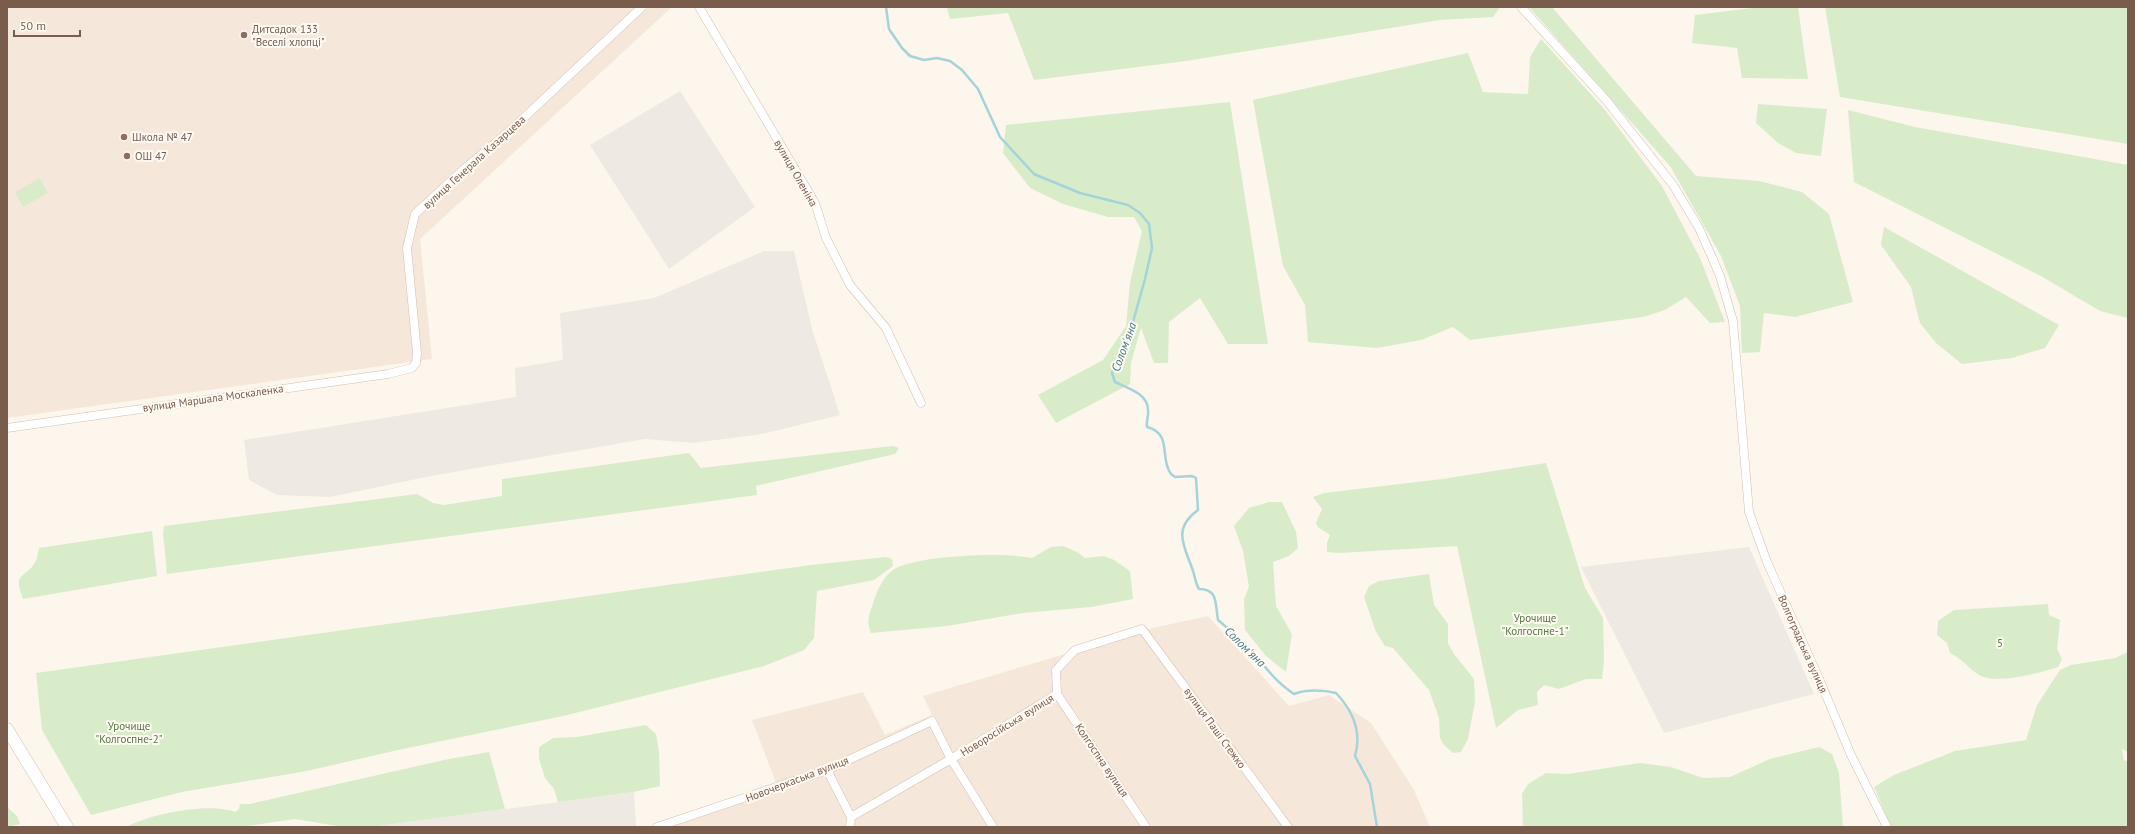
<svg xmlns="http://www.w3.org/2000/svg" width="2135" height="834" font-family="'PT Sans',sans-serif">
	<style>
		.residential { fill: #f5e8da }
		.industrial { fill: #efe9e4 }
		.green { fill: #d8ecc9 }
		.lines { fill: none; stroke-linecap: round; stroke-linejoin: round }
		.stream { stroke: #a5d3da; stroke-width: 2.5 }
		.minor-casing { stroke: #d1beb0; stroke-width: 9 }
		.secondary-casing { stroke: #d6c0b0; stroke-width: 13 }
		.minor { stroke: #fff; stroke-width: 8 }
		.secondary { stroke: #fff; stroke-width: 12 }
		.education-dot { fill: #8d6e63; stroke: #fffaf3; stroke-width: 1.5 }
		.labels { text-anchor: middle; stroke-width: 4; stroke-linejoin: round; paint-order: stroke }
		.education-label { font-size: 11px; fill: #785e54; stroke: #fffaf3; text-anchor: start }
		.street-label { font-size: 11px; fill: #7a5c4d; stroke: #fffaf3 }
		.park-label { font-size: 11px; fill: #537a41; stroke: #fffaf3 }
		.water-label { font-size: 12px; font-style: italic; fill: #437c86; stroke: #fffaf3 }
	</style>
	<rect width="100%" height="100%" fill="#fdf6ec"/>
	<path class="residential" d="M7,7H672L420,239L432,359L7,418Z
		M1208,616L1289,706L1329,695L1371,723L1414,790L1430,827H657L776,783L752,720L863,692L885,735L932,715L923,696L1153,628Z"/>
	<path class="industrial" d="M680,91L755,207L669,269L590,145Z
		M764,251H794L812,329L840,415L762,434L693,443L645,439L431,476L330,497L277,495L249,480L244,440L516,397L515,368L563,360L560,313L654,298Z
		M1749,547L1814,694L1664,733L1581,567Z
		M634,792L636,826L631,827H371Z"/>
	<path class="green" d="M947,7H1500L1493,17L1440,20L1186,61L1034,80L1008,13L950,19Z
		M1529,7H1552L1696,176L1759,181L1802,192L1829,214L1853,302L1795,317L1764,313L1760,352L1742,353L1740,306L1721,256L1670,166Z
		M1761,7H1798L1808,79L1742,78L1737,48L1692,43L1695,15Z
		M1825,7H2128V144L1840,97Z
		M1541,39L1605,110L1662,186L1700,258L1725,322L1710,323L1686,297L1665,310L1643,317L1470,340L1453,327L1421,340L1377,348L1308,342L1305,305L1283,266L1253,100L1468,53L1483,92L1528,94L1530,57Z
		M1230,102L1268,344H1228L1200,298L1169,322L1168,363H1154L1141,328L1131,363L1130,384L1056,423L1038,395L1103,360L1126,326L1130,283L1142,231L1134,217H1108L1063,204L1030,188L1003,153L1006,125Z
		M1758,104L1827,109L1821,156L1796,153L1778,143L1756,123Z
		M1848,110L1915,127L2128,165V318L2100,311L2041,276L1854,182Z
		M40,178L48,193L23,207L15,192Z
		M1884,227L2059,325L2045,348L2012,358L1962,364L1936,343L1920,323L1911,287L1881,245Z
		M893,446L899,448L895,454L756,486L757,495L167,574L163,533L164,526L417,494L433,503L444,505L502,496V479L689,453L701,468Z
		M1546,463L1585,588L1603,618L1604,660L1602,679H1586L1559,689L1544,685L1537,692L1538,705L1518,710L1496,728L1457,546L1340,553L1327,552V543L1330,535L1318,527L1316,523L1322,509L1313,497L1324,493L1442,479Z
		M1269,502H1282L1296,532L1298,548L1289,556L1273,562L1276,606L1292,634L1286,672L1266,656L1245,630L1244,599L1249,587L1243,551L1234,526L1249,508Z
		M152,531L157,576L23,599C13,572 23,580 34,564C37,560 38,553 39,548Z
		M1063,546L1077,552L1085,558L1104,556L1114,560L1130,571L1133,599L1091,607L1023,613L947,626L871,633C866,621 869,615 873,604C876,592 883,577 893,570C916,555 1005,552 1032,558L1051,547Z
		M886,557L892,559L893,566L874,580L817,591L814,638L804,650L764,666L563,716L398,750L307,771L182,792L91,815L42,730L36,673L811,565Z
		M1429,574L1434,605L1448,624V643L1454,654L1474,679L1475,701L1468,739L1461,752L1453,753L1444,745L1440,738L1439,718L1429,690L1393,648L1385,646L1376,632L1364,597L1369,586L1379,581Z
		M2048,604L2049,615L2060,620L2057,649L2062,659L2058,667C2040,673 1996,685 1979,675C1969,669 1963,659 1950,653L1947,643L1937,635L1938,621L1954,610Z
		M2128,652V752L2122,749L2124,760L2128,762V827H1891L1874,787L1894,775L1955,751L2026,740L2037,705L2060,670L2071,665L2115,658Z
		M646,725L656,734L659,751L660,786L633,792L558,802L554,789L545,778L539,759V747L553,738L577,737Z
		M1819,747L1832,754L1839,773L1843,827H1523L1522,794L1528,784L1546,773L1568,774L1640,763L1671,767L1703,778L1730,777L1770,759Z
		M489,752L505,809L371,827H343L295,819L241,827H126C150,814 209,802 235,812L239,809L240,804H250L444,760Z
		M7,807L17,816L20,824L7,827Z"/>
	<g class="lines">
		<path class="stream" d="M886,7L889,29L902,48L910,56L924,60L937,58L950,61L962,70L978,89L1000,137L1034,174L1080,193L1128,205L1140,213L1149,224L1152,248L1145,279L1126,347L1116,361L1112,373L1115,382C1128,388 1148,394 1148,410C1149,416 1146,421 1147,427C1173,434 1159,458 1171,474L1175,477L1192,476L1196,478L1198,510C1173,528 1183,544 1192,568C1195,575 1195,583 1199,589C1219,589 1215,605 1218,620C1232,632 1248,645 1259,659C1269,673 1279,684 1294,694C1306,689 1324,690 1336,693C1353,711 1362,732 1355,756L1370,784L1377,827"/>
		<defs>
			<path id="minor" d="M699,7L811,196L816,206L826,238L850,285L886,328L921,403
				M1521,7L1606,100L1673,185L1699,228L1711,255L1720,276L1733,321L1749,512L1767,562L1820,681L1851,755L1887,827
				M7,428L388,374L412,368L416,363L417,353L407,248L415,214L464,169L513,128L642,7
				M1057,694L1146,827
				M827,770L851,817L850,827
				M851,817L951,759L1057,694L1056,670L1075,650L1142,629L1288,827
				M657,827L827,770L932,721L951,759L993,827"/>
			<path id="secondary" d="M7,729L67,827"/>
		</defs>
		<use href="#minor" class="minor-casing"/>
		<use href="#secondary" class="secondary-casing"/>
		<use href="#minor" class="minor"/>
		<use href="#secondary" class="secondary"/>
	</g>
	<g class="education-dot">
		<circle cx="244" cy="35" r="4"/>
		<circle cx="124" cy="137" r="4"/>
		<circle cx="127" cy="156" r="4"/>
	</g>
	<g class="labels">
		<g class="education-label">
			<text x="252" y="33">Дитсадок 133<tspan x="252" dy="13">"Веселі хлопці"</tspan></text>
			<text x="132" y="141">Школа № 47</text>
			<text x="135" y="160">ОШ 47</text>
		</g>
		<g class="street-label">
			<text transform="translate(474 162) rotate(-42)" y="4">вулиця Генерала Казарцева</text>
			<text transform="translate(796 173) rotate(60)" y="4">вулиця Оленіна</text>
			<text transform="translate(213 398) rotate(-8)" y="4">вулиця Маршала Москаленка</text>
			<text transform="translate(1803 644) rotate(66)" y="4">Волгоградська вулиця</text>
			<text transform="translate(1007 725) rotate(-32)" y="4">Новоросійська вулиця</text>
			<text transform="translate(1215 728) rotate(54)" y="4">вулиця Паші Стежко</text>
			<text transform="translate(1102 760) rotate(56)" y="4">Колгоспна вулиця</text>
			<text transform="translate(797 779) rotate(-21)" y="4">Новочеркаська вулиця</text>
		</g>
		<g class="park-label">
			<text x="1535" y="622">Урочище<tspan x="1535" dy="13">"Колгоспне-1"</tspan></text>
			<text x="2000" y="647">5</text>
			<text x="129" y="730">Урочище<tspan x="129" dy="13">"Колгоспне-2"</tspan></text>
		</g>
		<g class="water-label">
			<text transform="translate(1124 347) rotate(-70)" y="4">Солом'яна</text>
			<text transform="translate(1245 647) rotate(44)" y="4">Солом'яна</text>
		</g>
	</g>
	<rect width="2135" height="834" fill="none" stroke="#7a5c4d" stroke-width="16"/>
	<path d="M14 30v6h66v-6" fill="none" stroke="#7a5c4d" stroke-width="2"/>
	<text x="20" y="30" font-size="12" fill="#7a5c4d" stroke="#fffaf3" stroke-width="3" paint-order="stroke">50 m</text>
</svg>
